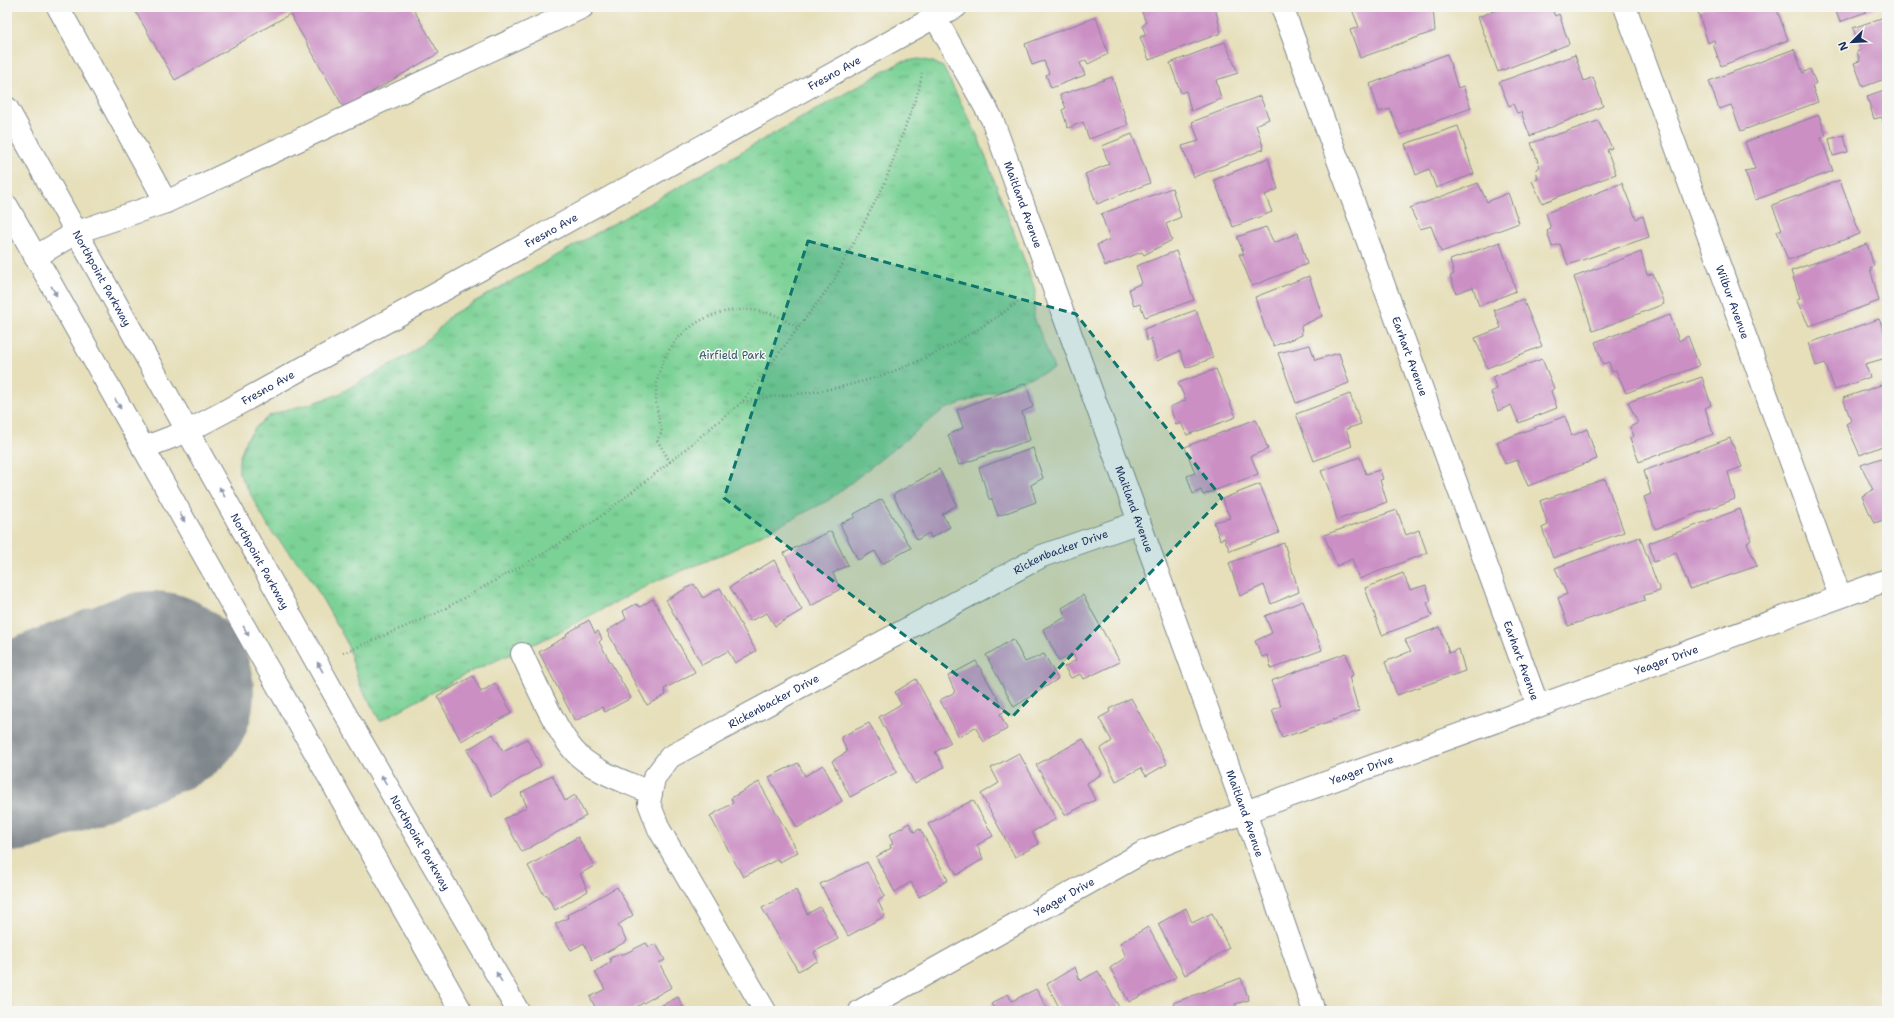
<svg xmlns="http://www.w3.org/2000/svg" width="1894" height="1018" font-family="'Shantell Sans',sans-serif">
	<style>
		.park { fill: url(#park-tufts); stroke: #4c807a }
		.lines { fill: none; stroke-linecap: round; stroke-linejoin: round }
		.runway { stroke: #80878c; stroke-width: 204 }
		.building { fill: #cb8fc4 }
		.minor-casing { stroke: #80878c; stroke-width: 24 }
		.path { stroke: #80878c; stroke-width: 2.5; stroke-dasharray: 1 3; stroke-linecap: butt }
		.minor { stroke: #fff; stroke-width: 22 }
		.oneway { fill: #8d97ae }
		.marked { fill: #0f766e; fill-opacity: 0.2; stroke: #0f766e; stroke-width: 3; stroke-dasharray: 8 5; stroke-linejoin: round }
		.labels { text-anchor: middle; stroke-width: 3; stroke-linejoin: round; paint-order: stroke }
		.street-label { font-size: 11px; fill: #1b2f5e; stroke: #f6f6f2 }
		.park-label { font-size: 11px; fill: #33586c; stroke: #f6f6f2 }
	</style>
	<defs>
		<pattern id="park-tufts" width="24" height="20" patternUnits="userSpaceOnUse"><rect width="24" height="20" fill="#7cd296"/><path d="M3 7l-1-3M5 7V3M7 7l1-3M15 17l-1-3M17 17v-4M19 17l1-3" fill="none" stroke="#65ab7e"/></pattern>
	</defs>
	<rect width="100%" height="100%" fill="#f6f6f2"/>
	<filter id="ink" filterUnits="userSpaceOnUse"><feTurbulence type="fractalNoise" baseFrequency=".025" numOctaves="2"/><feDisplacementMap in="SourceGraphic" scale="8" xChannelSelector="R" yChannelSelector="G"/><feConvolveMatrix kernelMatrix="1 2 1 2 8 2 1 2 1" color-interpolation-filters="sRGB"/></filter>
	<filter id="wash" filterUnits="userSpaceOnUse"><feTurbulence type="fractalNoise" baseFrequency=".012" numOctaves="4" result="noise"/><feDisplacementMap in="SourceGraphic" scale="16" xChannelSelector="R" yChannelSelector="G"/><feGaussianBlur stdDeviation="0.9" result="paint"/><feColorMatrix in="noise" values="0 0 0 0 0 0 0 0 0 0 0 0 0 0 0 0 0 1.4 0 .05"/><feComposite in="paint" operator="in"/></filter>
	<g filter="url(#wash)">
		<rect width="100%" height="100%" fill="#e6dfba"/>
		<path class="park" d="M919,59L933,62L943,67L978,137L1035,289L1034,317L1054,369L943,410L829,500L722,555L658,580L547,638L466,674L380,721L360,685L346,641L308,574L270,530L239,473V459L246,440L256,427L269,416L285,410L310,404L337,395L410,354L434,334L451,315L901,62Z"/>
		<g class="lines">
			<path class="runway" d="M7,750L152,693"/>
		</g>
		<g id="blocks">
			<path class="building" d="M133,7H412L439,53L344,108L290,14L175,80Z
				M1140,7H1215L1221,33L1149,60L1140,37L1146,35L1142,26L1146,23Z
				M1351,7H1433L1435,31L1360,58L1350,30L1359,27Z
				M1504,7H1551L1555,16L1559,14L1569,44L1498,72L1478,17Z
				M1708,7H1776L1788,40L1721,66L1713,44H1716L1714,40L1708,43L1698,11Z
				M1834,7H1878L1840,22Z
				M1887,16V78L1863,87L1854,63L1860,61L1857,52L1861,50L1853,28Z
				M1096,17L1108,54L1088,64L1086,60L1080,63L1085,75L1051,88L1046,75L1049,73L1044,61L1032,65L1025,44Z
				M1225,42L1238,73L1216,80L1221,99L1191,111L1186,91L1181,93L1170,63Z
				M1794,49L1803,73L1810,69L1816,83L1812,86L1818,102L1741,131L1731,105L1719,109L1709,81Z
				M1447,54L1458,88L1463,86L1471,108L1400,135L1390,109L1379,112L1370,84Z
				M1575,55L1584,81L1593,77L1603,106L1530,136L1521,112L1517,113L1513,104L1509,106L1499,82Z
				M1112,77L1128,125L1089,139L1083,122L1068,128L1062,110L1066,108L1060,95Z
				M1887,89V125L1884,126L1882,117L1874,119L1867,96Z
				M1260,96L1269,119L1256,125L1264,149L1194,177L1182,146L1199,141L1192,122Z
				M1819,115L1826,136L1821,138L1833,171L1755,200L1745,171L1755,169L1745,142Z
				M1598,121L1612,148L1607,150L1616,174L1542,203L1532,181L1538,179L1536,169L1540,167L1531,143Z
				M1458,126L1474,174L1436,188L1429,169L1416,175L1405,144Z
				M1132,134L1150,183L1097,204L1085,174L1109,164L1102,146Z
				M1844,135L1848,152L1833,156L1829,139Z
				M1268,158L1278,189L1265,195L1272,212L1233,227L1214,180Z
				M1840,180L1860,234L1788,260L1777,231L1782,229L1772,205Z
				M1478,183L1487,202L1508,193L1519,223L1441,252L1431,226L1420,229L1410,208Z
				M1622,183L1636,219L1643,216L1649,237L1568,265L1560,244L1552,247L1547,231L1551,229L1546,213Z
				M1172,188L1181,217L1166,224L1172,240L1144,255L1142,252L1105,266L1097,245L1110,239L1101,214Z
				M1266,227L1274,243L1298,233L1307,264L1252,286L1239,254H1244L1237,237Z
				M1500,242L1516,291L1479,306L1473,287L1456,293L1450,276L1454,274L1450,260Z
				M1867,244L1874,266L1870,268L1879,301L1809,326L1796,299L1800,298L1791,271Z
				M1176,251L1194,300L1145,317L1140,304L1134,306L1129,289L1142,283L1136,266Z
				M1641,252L1647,275L1653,274L1664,304L1593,331L1574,277Z
				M1309,276L1322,316L1301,326L1302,335L1274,346L1265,328L1255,297Z
				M1523,299L1542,346L1487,368L1475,338L1501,328L1494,310Z
				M1196,310L1213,358L1186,368L1180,351L1157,361L1151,338L1147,341L1144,329Z
				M1670,315L1679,341L1688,336L1699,366L1626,393L1616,370L1612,372L1609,362L1603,364L1595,342Z
				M1879,319L1887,338L1885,341L1887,354L1884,355L1886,358L1865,364L1870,377L1835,390L1825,363L1816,366L1809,343Z
				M1310,345L1315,360L1339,353L1349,383L1296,403L1278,353Z
				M1542,359L1554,388L1551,391L1557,408L1519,423L1511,405L1498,411L1491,392L1497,389L1492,377Z
				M1216,369L1236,417L1187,435L1181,423L1176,425L1170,407L1186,400L1178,383Z
				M1702,377L1711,405L1705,408L1713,434L1639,462L1630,438L1634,436L1630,427L1638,423L1628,402Z
				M1026,383L1033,407L1022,412L1030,440L959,465L948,435L963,428L957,410Z
				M1887,383V444L1860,455L1846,424L1851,421L1843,398Z
				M1350,394L1361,424L1346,429L1352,446L1314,461L1296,414Z
				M1565,416L1572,436L1587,429L1597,459L1528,486L1517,460L1505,464L1497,442Z
				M1256,419L1268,449L1251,456L1258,474L1203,495L1201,490L1193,494L1187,476L1195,473L1185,447Z
				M1730,438L1742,467L1728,472L1735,499L1655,529L1644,497L1651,494L1644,471Z
				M1033,448L1043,478L1031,485L1036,502L998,516L992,499H989L979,468Z
				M1887,456V519L1874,523L1862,496L1873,490L1861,465Z
				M1360,457L1366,474L1380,470L1383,479L1380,480L1387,502L1337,520L1328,487L1321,471Z
				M939,469L957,505L942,514L950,527L931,538L929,533L917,540L893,495Z
				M1605,479L1624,532L1553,558L1542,528L1548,525L1540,501Z
				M1260,484L1279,533L1230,551L1224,538L1220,540L1214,522L1230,518L1222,499Z
				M882,499L911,548L882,564L875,551L858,560L840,524L855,517L854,514Z
				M1740,509L1751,540L1747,543L1757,566L1690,589L1676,552L1654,562L1649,543Z
				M1397,510L1406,535L1419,530L1427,553L1359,579L1352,559L1337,566L1324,535Z
				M831,531L848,565L833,573L840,589L811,606L784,553Z
				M1640,537L1660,591L1644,595L1645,600L1568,626L1558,598L1567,594L1555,568Z
				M1284,543L1299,592L1271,604L1264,585L1240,596L1229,563Z
				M774,560L802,610L775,626L767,613L750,621L730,587Z
				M1403,573L1410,590L1426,585L1431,601L1427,603L1432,616L1382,635L1365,588Z
				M694,584L703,598L720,588L756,651L735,663L728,651L702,665L666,600Z
				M1083,595L1120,662L1084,679L1081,674L1071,678L1064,667L1076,660L1073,654L1059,661L1043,629L1066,617L1062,608Z
				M653,599L695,672L664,689L666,695L647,705L607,631L626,619L623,611L636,604L640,607Z
				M1303,601L1322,650L1271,669L1268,655L1262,657L1255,641L1272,633L1265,616Z
				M589,620L595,633L598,631L602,639L599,642L631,698L605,712L602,707L575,721L539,652L567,636L566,634Z
				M1440,627L1449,653L1459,649L1465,671L1397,695L1385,662L1411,651L1405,640Z
				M1013,639L1025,662L1044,654L1058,679L1014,707L986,655Z
				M1346,653L1353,675L1349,677L1359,711L1282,738L1272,710L1281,706L1271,681Z
				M976,661L1005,711L1000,714L1007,729L984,742L975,727L959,737L940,700L955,692L948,676Z
				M473,676L481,692L495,683L512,713L461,741L437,696Z
				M916,679L951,743L935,752L944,767L915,784L879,717L901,704L895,692Z
				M1131,698L1167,764L1146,776L1141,768L1116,781L1100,749L1112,741L1099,718L1110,712L1109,709Z
				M869,723L897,772L850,797L832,761L847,752L841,737Z
				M493,734L503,751L527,739L541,766L492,796L467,750Z
				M1083,739L1102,774L1087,783L1095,800L1065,815L1036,765Z
				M1019,753L1056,819L1032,832L1039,844L1015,857L981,794L999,783L991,768Z
				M798,763L805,776L823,765L842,801L797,828L769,777Z
				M552,775L565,801L575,795L586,816L522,852L504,819L527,807L521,793Z
				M759,782L798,852L780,862L778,859L743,877L710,816L733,803L731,798Z
				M973,800L993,836L977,845L983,859L957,875L928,824Z
				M909,823L914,832L920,829L948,880L919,897L911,882L895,892L876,857L891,848L890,845L893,844L889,835Z
				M578,837L594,866L580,874L588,891L555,910L546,894L544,895L528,866Z
				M867,862L885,896L878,901L885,916L848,936L820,884Z
				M617,887L633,915L618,925L627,941L592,960L584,943L571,950L555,924L568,918L567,915Z
				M796,890L807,914L820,907L838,939L814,952L818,961L798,971L762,908Z
				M1186,908L1192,923L1212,913L1229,948L1185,975L1158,924Z
				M1148,927L1176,977L1129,1002L1110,968L1126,957L1120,943Z
				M646,943L649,947L656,944L665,960L659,963L672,987L629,1011H597L590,997L605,989L595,972L611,962L610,958L620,954H624Z
				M1075,967L1080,981L1098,971L1119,1007L1112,1011H1061L1047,984Z
				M1241,978L1249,1000L1235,1004L1238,1011H1176L1173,1003Z
				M1036,989L1049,1011H996L991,1004L1008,994L1012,1001Z
				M678,997L685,1011H651Z"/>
		</g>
	</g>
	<g filter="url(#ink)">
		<use href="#blocks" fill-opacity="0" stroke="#80878c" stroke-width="1"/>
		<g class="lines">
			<defs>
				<g id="minor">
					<path d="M58,7L166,202"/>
					<path id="s1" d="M1282,7L1538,706"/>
					<path id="s2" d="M1625,7L1840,596"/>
					<path id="s3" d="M935,17L992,119L1245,812L1314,1011"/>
					<path id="s4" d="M7,108L346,715L518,1011"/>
					<path d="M7,206L461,1011"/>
					<path d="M35,257L77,232L166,202L583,7"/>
					<path id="s5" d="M143,448L188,431L222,413L935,17L956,7"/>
					<path d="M522,654C535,681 559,739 580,757C600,774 627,782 651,793"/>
					<path id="s6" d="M765,1011L659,829L649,803L654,778L670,757L1042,556L1139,522"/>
					<path id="s7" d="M860,1011L1144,852L1245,812L1887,580"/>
				</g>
			</defs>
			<use href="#minor" class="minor-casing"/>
			<path class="path" d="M743,402C772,395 801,395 830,389C900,376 962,343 1018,302
				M670,462L657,440L662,432C659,420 656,408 656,396C656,337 712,298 768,313C779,315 788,323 798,328
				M343,653L435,614L543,554L596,520L665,466L742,402L833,282L884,185L919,89L922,73"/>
			<use href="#minor" class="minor"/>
		</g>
		<defs><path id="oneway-solid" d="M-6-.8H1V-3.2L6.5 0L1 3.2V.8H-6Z"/></defs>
		<g class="oneway">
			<use href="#oneway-solid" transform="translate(54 291) rotate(61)"/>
			<use href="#oneway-solid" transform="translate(118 404) rotate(60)"/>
			<use href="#oneway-solid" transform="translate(222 492) rotate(-119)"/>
			<use href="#oneway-solid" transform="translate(182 517) rotate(61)"/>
			<use href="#oneway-solid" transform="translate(246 631) rotate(61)"/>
			<use href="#oneway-solid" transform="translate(320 667) rotate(-119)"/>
			<use href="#oneway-solid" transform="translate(384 780) rotate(-120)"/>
			<use href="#oneway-solid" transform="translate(499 977) rotate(-120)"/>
		</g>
	</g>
	<path class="marked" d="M808,241L1076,314L1222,498L1012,717L724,498Z"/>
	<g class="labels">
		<g class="street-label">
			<text dy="4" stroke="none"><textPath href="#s5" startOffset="787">Fresno Ave</textPath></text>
			<text dy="4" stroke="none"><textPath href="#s3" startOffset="208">Maitland Avenue</textPath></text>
			<text dy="4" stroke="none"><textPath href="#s5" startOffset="463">Fresno Ave</textPath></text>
			<text dy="4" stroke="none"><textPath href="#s4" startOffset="195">Northpoint Parkway</textPath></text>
			<text dy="4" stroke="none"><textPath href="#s2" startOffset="314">Wilbur Avenue</textPath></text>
			<text dy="4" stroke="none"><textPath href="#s1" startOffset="372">Earhart Avenue</textPath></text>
			<text dy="4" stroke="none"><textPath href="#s5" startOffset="139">Fresno Ave</textPath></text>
			<text dy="4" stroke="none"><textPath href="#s3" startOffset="532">Maitland Avenue</textPath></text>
			<text dy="4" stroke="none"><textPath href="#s6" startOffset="732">Rickenbacker Drive</textPath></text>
			<text dy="4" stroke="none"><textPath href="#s4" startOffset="519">Northpoint Parkway</textPath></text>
			<text dy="4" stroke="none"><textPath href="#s7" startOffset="882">Yeager Drive</textPath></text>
			<text dy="4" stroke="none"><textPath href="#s1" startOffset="696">Earhart Avenue</textPath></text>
			<text dy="4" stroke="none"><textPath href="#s6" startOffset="408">Rickenbacker Drive</textPath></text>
			<text dy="4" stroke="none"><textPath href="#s7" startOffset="558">Yeager Drive</textPath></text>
			<text dy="4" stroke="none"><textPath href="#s3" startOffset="856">Maitland Avenue</textPath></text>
			<text dy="4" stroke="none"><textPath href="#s4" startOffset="843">Northpoint Parkway</textPath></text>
			<text dy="4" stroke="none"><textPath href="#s7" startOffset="234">Yeager Drive</textPath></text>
		</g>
		<g class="park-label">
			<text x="732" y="359">Airfield Park</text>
		</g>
	</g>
	<rect width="1894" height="1018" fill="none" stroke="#f6f6f2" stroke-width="24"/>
	<g transform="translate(1852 42) rotate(246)" stroke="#f6f6f2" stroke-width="3" paint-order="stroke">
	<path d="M0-3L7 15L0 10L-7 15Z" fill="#1b2f5e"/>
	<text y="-6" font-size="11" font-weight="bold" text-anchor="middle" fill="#1b2f5e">N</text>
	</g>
</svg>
